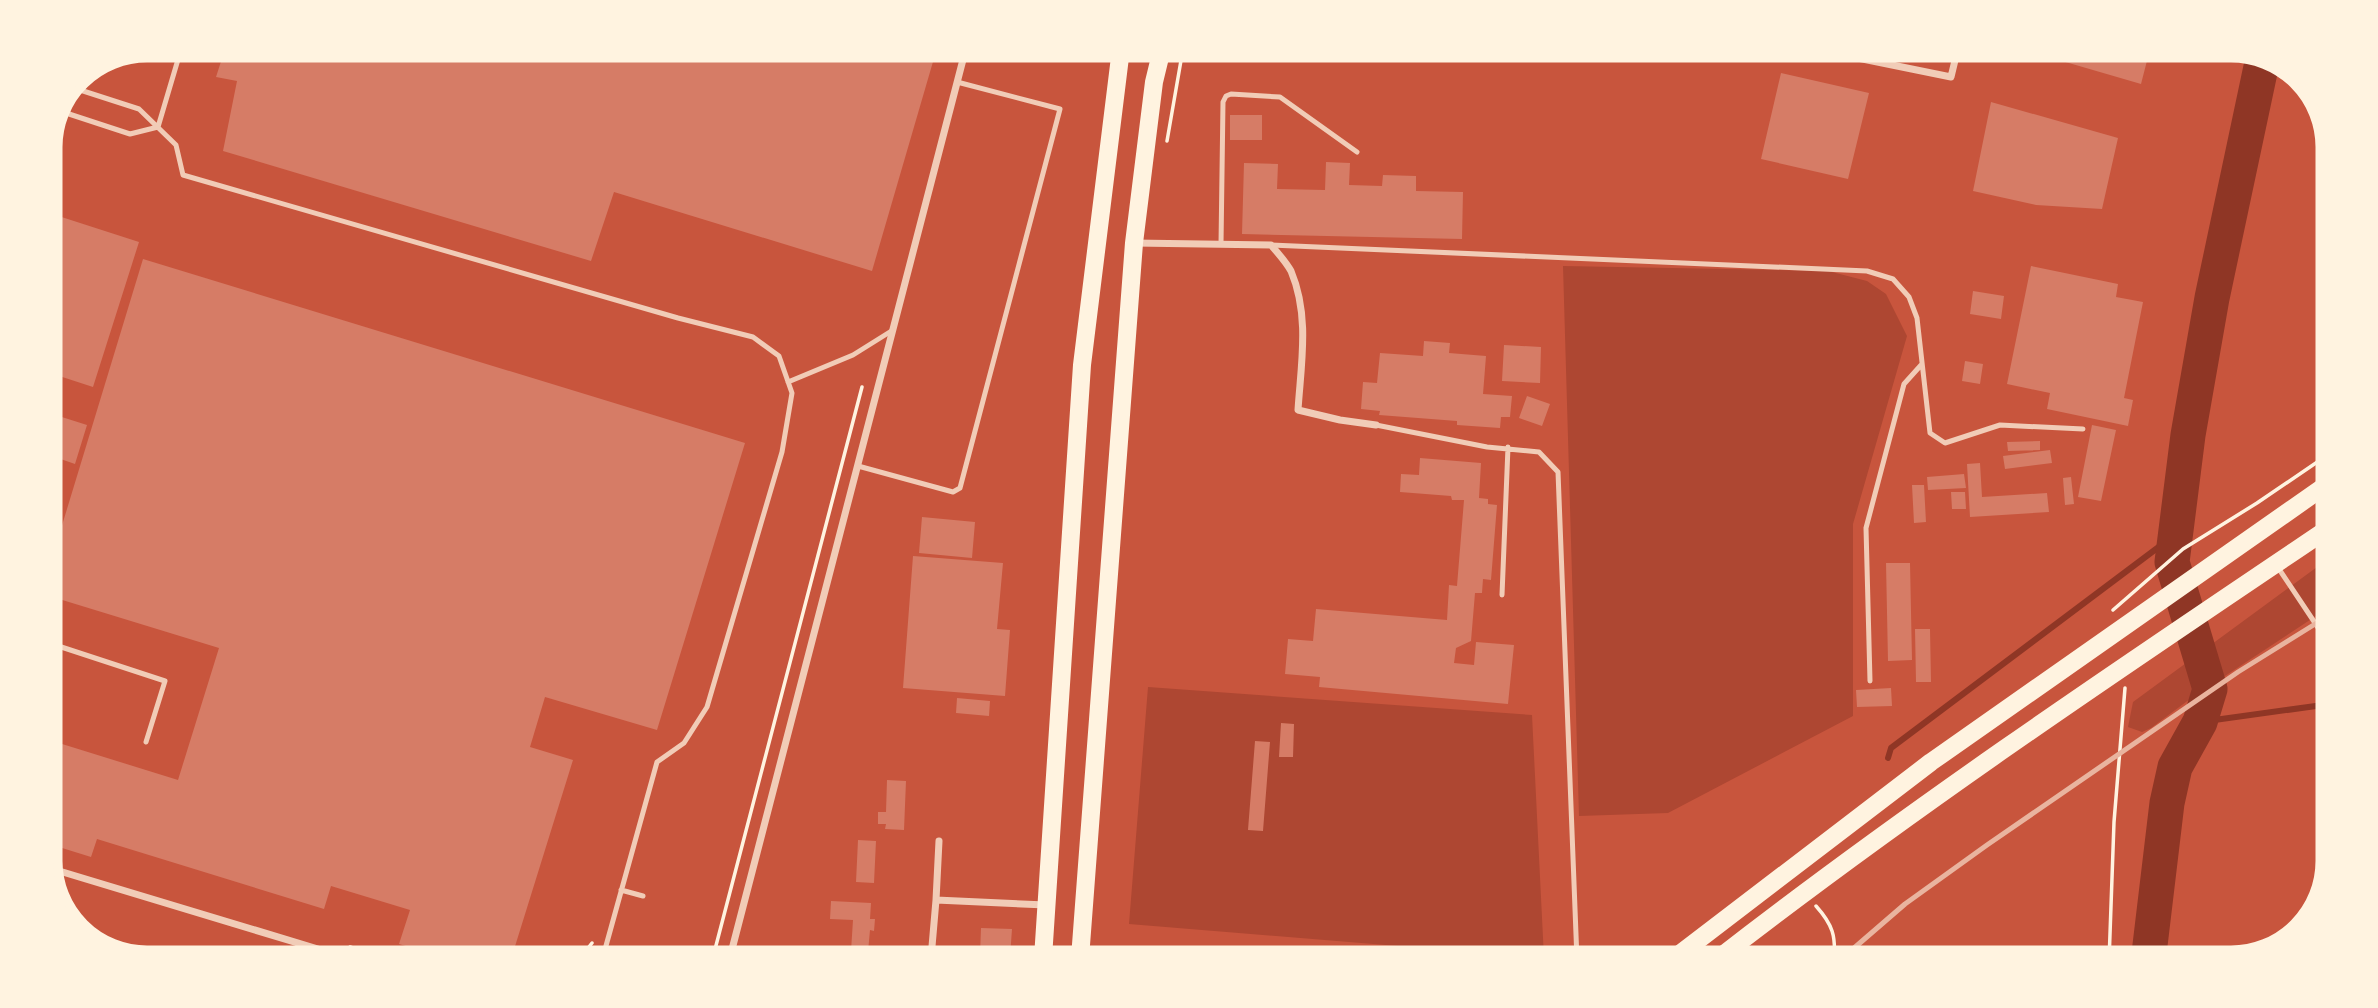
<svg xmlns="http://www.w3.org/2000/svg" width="2378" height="1008" font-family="Cabin,sans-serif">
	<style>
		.green { fill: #ae4732 }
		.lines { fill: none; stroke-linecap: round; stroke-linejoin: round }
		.stream { stroke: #8f3625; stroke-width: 6 }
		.river { stroke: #8f3625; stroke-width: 35 }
		.building { fill: #d67c66 }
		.path { stroke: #fff3e0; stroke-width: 3.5 }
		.service { stroke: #f1ccb7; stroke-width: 5 }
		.minor { stroke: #f1ccb7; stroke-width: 7 }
		.primary { stroke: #fff3e0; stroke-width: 18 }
		.rail { stroke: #e9b49f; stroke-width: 5 }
		.rim { fill: none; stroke: #fff3e0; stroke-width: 9 }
	</style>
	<rect width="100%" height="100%" fill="#c8553d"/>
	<path class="green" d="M1563,266L1828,271L1867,281L1886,294L1907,336L1853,524V716L1668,813L1579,816Z
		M2328,559V608L2190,699L2151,728L2142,732L2128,727L2133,702Z
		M1148,687L1532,715L1544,958L1129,924Z"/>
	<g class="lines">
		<path class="stream" d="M2200,722L2323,705L2327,707
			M1888,758L1891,748L2176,534
			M1803,961L1808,955"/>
		<path class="river" d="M2148,962L2167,803L2175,767L2200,722L2210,689L2172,562L2188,435L2212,298L2264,53"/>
	</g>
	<path class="building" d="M226,46L937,48L872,271L614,192L591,261L223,151L237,81L216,77Z
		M2031,52H2084L2149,53L2141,84Z
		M1781,73L1869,93L1848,179L1761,159Z
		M1991,102L2118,138L2102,209L2036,205L1973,191Z
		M1230,115H1262V140H1230Z
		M1326,162L1350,163L1349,185L1382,186L1383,175L1416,176V191L1463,192L1462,239L1242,234L1244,163L1278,164L1277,189L1325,190Z
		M46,212L139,242L93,387L50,373L46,386Z
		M143,259L745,443L657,730L545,697L530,747L573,760L512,956H438L399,944L410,910L331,886L324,909L97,839L91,857L46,843V739L178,780L219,648L46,595V578Z
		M2031,266L2118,284L2116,297L2143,302L2124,398L2133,400L2128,426L2047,409L2050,393L2007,384Z
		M1973,291L2004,296L2001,319L1970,314Z
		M1424,341L1450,343L1449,353L1486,356L1483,394L1512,396L1510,417H1501L1500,428L1457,425V421L1379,415L1380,411L1361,409L1363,382L1377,383L1380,353L1423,356Z
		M1504,345L1541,347L1540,383L1502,381Z
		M1965,361L1983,364L1980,384L1962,381Z
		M1527,396L1550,404L1542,426L1519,418Z
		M46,412L87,425L75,464L46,454Z
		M2092,425L2116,430L2101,501L2078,497Z
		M2040,441V450L2008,451L2007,442Z
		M2050,450L2052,463L2005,469L2003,456Z
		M1420,458L1481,463L1479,498L1488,499V504L1497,505L1491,580L1483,579L1482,593H1475L1471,641L1456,648L1454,663L1474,665L1476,642L1514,645L1508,704L1319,687L1320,677L1285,674L1288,639L1313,641L1316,609L1447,620L1449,585L1457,586L1464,500H1452L1451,496L1400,492L1401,474L1419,475Z
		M1980,463L1982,497L2047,493L2049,512L1970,517L1967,464Z
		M1964,474L1966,488L1928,490L1927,477Z
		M2071,477L2074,504L2065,505L2063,478Z
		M1912,485H1924L1926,522L1914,523Z
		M1951,492H1965L1966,509H1952Z
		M922,517L975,522L972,558L919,553Z
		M913,556L1003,563L997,629L1010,630L1005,696L903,688Z
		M1886,563H1910L1912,660L1888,661Z
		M1915,629H1930L1931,682H1916Z
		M1891,688L1892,706L1857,707L1856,690Z
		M957,698L990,701L989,716L956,713Z
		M1281,723L1294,724L1293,757H1279Z
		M1255,741L1270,742L1263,831L1248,830Z
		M887,780L906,781L904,830L885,829L886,824H878V812H886Z
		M858,840L876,841L874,883L856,882Z
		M831,901L871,903L870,919H875L874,931L870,930L868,952L851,951L853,920L830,919Z
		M981,928L1012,929L1010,957L980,955Z
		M1233,949L1360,957V959H1233Z
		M794,950L824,953V957H793Z"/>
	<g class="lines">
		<path class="path" d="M1167,141L1183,49
			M2113,610L2183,549L2257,503L2329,454
			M1816,906C1833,925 1836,936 1834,961
			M350,947L379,956
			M581,957L592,943
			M713,957L862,387
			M2109,962L2114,822L2125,688"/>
		<path class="service" d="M69,89H77L139,109L176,145L183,175L678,318L753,337L779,356L792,393L782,452L707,707L684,743L657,762L604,953
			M62,104L69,114L130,134L158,127
			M158,127L182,46
			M1221,244L1223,102L1226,96L1231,94L1280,97L1357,152
			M1271,245L1867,271L1893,279L1909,297L1917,318L1930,433L1945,443L2000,425L2083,429
			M788,382L853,355L893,330
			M1376,425L1487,447L1539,452L1558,472L1577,960
			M858,466L953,492L960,488L1060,109L957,82
			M2277,566L2327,641
			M1502,595L1508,447
			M46,642L165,681L146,742
			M1870,681L1866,528L1904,384L1922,364
			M621,890L643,896"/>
		<path class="minor" d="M1843,55L1951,77L1957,52
			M1134,243L1271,245C1278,253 1286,262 1291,271C1310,316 1301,364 1298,410L1340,420L1376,425
			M939,841L936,900L1046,905
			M46,867L341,956
			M601,957L604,953
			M730,957L966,48
			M931,958L936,900"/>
		<path class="primary" d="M1043,958L1082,365L1121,49
			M1080,958L1134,243L1154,82L1162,49
			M1672,960L1931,762L2329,483
			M1715,961C1913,807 2121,668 2329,528"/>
		<path class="rail" d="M1839,961L1905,904L1987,845L2238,672L2328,616"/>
	</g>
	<path d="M0 0H2378V1008H0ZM147 58H2231A89 89 0 0 1 2320 147V861A89 89 0 0 1 2231 950H147A89 89 0 0 1 58 861V147A89 89 0 0 1 147 58Z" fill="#fff3e0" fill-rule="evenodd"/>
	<path class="rim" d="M147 58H2231A89 89 0 0 1 2320 147V861A89 89 0 0 1 2231 950H147A89 89 0 0 1 58 861V147A89 89 0 0 1 147 58Z"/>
</svg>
